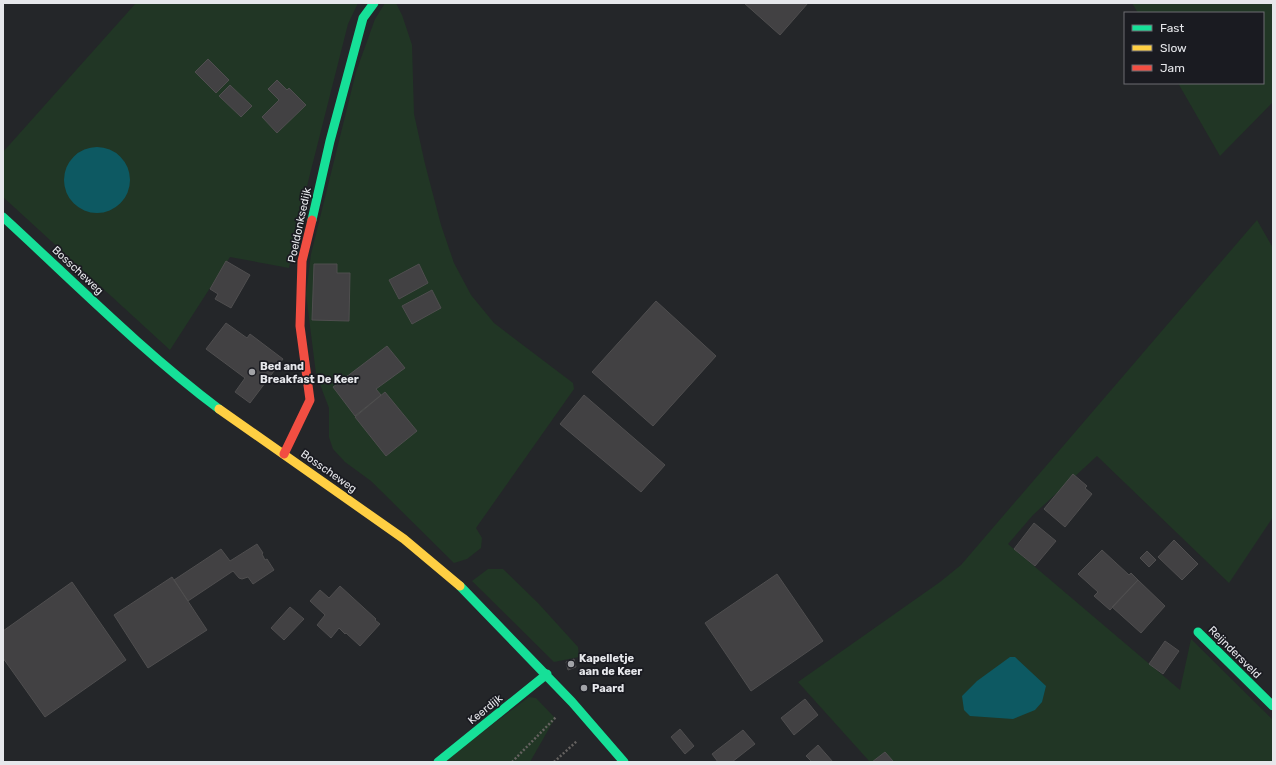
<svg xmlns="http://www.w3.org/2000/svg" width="1276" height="765" font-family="Rubik,sans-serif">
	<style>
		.green { fill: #213625 }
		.water { fill: #0d5962 }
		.building { fill: #424143; stroke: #4f4e4f }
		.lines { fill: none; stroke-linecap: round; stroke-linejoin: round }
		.path { stroke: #656260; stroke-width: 2.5; stroke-dasharray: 2 2; stroke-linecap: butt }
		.fast { stroke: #16e098; stroke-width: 9 }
		.slow { stroke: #ffcf43; stroke-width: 9 }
		.jam { stroke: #f24e42; stroke-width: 9 }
		.poi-dot { fill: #a2a3a7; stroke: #1a1b21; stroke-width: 1.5 }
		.labels { text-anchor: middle; stroke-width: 3.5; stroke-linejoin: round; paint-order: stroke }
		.street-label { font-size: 11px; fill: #e6e7eb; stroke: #1a1b21 }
		.poi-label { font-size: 11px; font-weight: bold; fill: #e6e7eb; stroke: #1a1b21; text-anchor: start }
	</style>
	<rect width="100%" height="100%" fill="#242629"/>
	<path class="green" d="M136,3H358L348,24L306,190L289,268L230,257L170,350L3,197V152Z
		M385,3H396L402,15L412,45L414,114L425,164L441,225L454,263L471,295L494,323L573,383L574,389L476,528L482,538L481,548L467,559L454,563L371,481L345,462L333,449L329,437V408L316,374L306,294L311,254L356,72L375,19Z
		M1132,3H1273V102L1220,156L1178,83H1263V13H1138Z
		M1257,220L1273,248V517L1229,583L1097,456L1033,515L1008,544L1180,690L1191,639L1273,720V762H870L798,682L940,582L961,565Z
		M488,569H503L538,603L578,647L579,657L554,662L472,581Z
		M529,697L536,698L555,718L530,762H443Z"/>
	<path class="water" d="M64 180a33 33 0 1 1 66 0a33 33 0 1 1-66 0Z
		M1010,657H1015L1046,686L1042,702L1035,710L1013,719L970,716L964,710L962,696L977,681Z"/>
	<path class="building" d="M744,3H808L780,35Z
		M208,59L229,80L216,93L195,72Z
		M277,80L287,90L289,88L306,105L277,133L262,117L279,100L268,89Z
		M230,85L252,106L241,117L219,96Z
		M226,261L250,275L231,308L215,299L218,294L210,289Z
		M314,264H337V273H350L349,321L312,320Z
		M419,264L428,283L399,299L389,280Z
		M432,290L441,308L412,324L402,306Z
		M656,301L716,356L653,426L592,372Z
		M226,323L247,338L250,334L283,359L250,403L235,392L245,378L206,349Z
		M387,346L405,368L376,389L381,395L355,416L333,387Z
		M385,392L417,431L386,456L355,417Z
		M584,395L665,465L641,492L560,424Z
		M1073,474L1087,486L1085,488L1092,494L1065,527L1044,509Z
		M1034,523L1056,541L1035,566L1014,549Z
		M1174,540L1198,564L1182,580L1158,557Z
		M257,544L263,553L262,554L265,560L267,559L274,570L253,584L248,577L242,579L239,578L233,571L188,601L174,580L221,549L230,561Z
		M1102,550L1129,575L1131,573L1138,580L1110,610L1094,596L1098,592L1078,574Z
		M1147,551L1156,560L1149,567L1140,558Z
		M777,574L823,641L751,691L705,623Z
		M172,577L207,630L148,668L114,615Z
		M1138,580L1165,606L1141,633L1112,607Z
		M72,582L126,660L45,717L3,658V631Z
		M340,586L376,619L375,620L380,624L360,646L346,633L345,634L339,628L331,638L317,625L325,615L310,601L320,590L329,598Z
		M290,607L304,619L284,640L271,628Z
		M1165,641L1179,651L1163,674L1149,664Z
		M574,659L576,667L568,670L566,662Z
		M805,699L818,715L794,735L781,718Z
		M680,729L694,746L685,754L671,737Z
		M743,730L755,744L732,762H718L712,754Z
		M818,745L833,762H812L806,756Z
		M885,752L893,761L891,762H872Z"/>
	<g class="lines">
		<path class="path" d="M512,762L556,717
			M554,762L577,741"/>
		<path class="fast" d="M3,217C74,282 142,351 219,409
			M312,220L330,141L363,18L374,3
			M460,586L572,702L624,762
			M1198,632L1273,706
			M438,762L547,674"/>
		<path class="slow" d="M219,409L404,539L460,586"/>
		<path class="jam" d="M284,454L310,400L300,326L302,261L312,220"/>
	</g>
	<g class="poi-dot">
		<circle cx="252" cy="372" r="4"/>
		<circle cx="571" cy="664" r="4"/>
		<circle cx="584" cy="688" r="4"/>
	</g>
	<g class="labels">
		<g class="street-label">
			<text transform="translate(299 225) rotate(-78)" y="4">Poeldonksedijk</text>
			<text transform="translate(78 270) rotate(43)" y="4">Bosscheweg</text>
			<text transform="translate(329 471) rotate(35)" y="4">Bosscheweg</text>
			<text transform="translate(1235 652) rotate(45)" y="4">Reijndersveld</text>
			<text transform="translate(485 709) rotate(-39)" y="4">Keerdijk</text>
		</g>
		<g class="poi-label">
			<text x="260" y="370">Bed and<tspan x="260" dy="13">Breakfast De Keer</tspan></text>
			<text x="579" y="662">Kapelletje<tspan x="579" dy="13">aan de Keer</tspan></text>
			<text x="592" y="692">Paard</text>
		</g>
	</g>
	<rect width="1276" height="765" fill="none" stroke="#e6e7eb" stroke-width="8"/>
	<rect x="1124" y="12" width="140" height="72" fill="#1a1b21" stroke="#6c6d72"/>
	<rect x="1132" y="25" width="20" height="6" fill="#16e098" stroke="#6c6d72"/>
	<text x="1160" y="32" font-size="12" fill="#e6e7eb">Fast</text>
	<rect x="1132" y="45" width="20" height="6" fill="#ffcf43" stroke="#6c6d72"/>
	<text x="1160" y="52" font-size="12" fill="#e6e7eb">Slow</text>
	<rect x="1132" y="65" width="20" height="6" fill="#f24e42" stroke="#6c6d72"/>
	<text x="1160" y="72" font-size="12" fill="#e6e7eb">Jam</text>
</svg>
